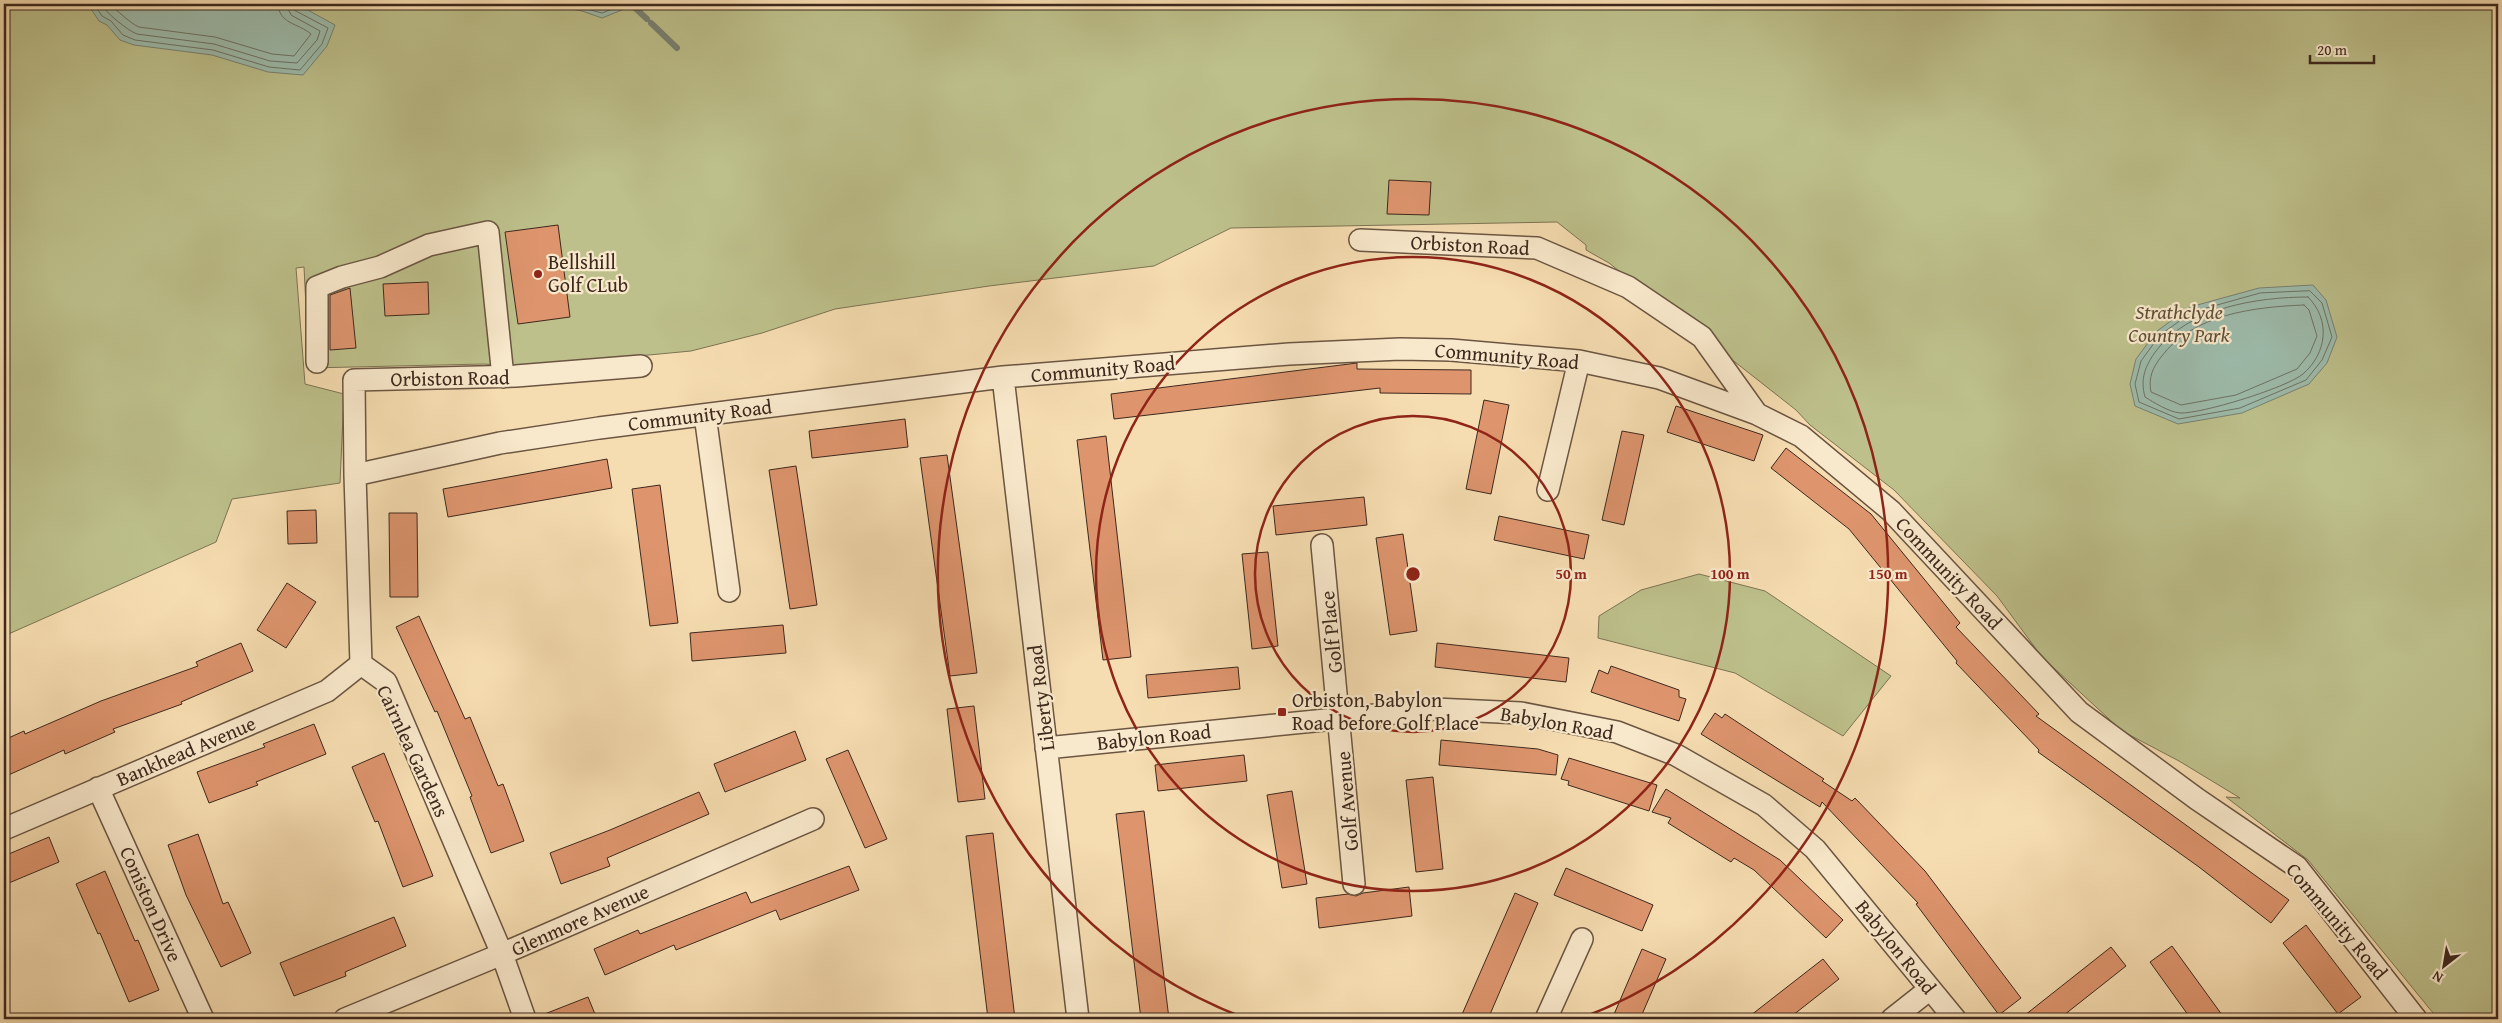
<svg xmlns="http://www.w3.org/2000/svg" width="2502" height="1023" font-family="'Gentium Book Plus',serif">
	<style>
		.green { fill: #bdc08b; stroke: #7d7454 }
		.water { fill: #9dbcac; stroke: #778173 }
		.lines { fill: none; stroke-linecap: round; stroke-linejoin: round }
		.shore { stroke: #6d7264; stroke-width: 1 }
		.stream { stroke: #778173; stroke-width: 6 }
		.building { fill: #de956e; stroke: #3d281d }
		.minor-casing { stroke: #6b5542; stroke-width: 24 }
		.minor { stroke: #f9e9cc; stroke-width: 21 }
		.ring { fill: none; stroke: #8f2418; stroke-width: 2.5 }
		.poi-dot { fill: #8f2418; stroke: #f9e9cc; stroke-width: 2 }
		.labels { text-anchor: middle; stroke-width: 4.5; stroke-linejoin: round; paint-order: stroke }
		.street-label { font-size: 20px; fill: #3d281d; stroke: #f9e9cc }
		.poi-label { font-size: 20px; fill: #3d281d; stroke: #f9e9cc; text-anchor: start }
		.park-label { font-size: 20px; font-style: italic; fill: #5d4e38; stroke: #f9e9cc }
		.centre { fill: #8f2418; stroke: #f9e9cc; stroke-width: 2.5 }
		.ring-label { font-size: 15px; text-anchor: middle; font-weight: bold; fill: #8f2418; stroke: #f9e9cc; stroke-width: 4.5; stroke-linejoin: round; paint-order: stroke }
	</style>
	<rect width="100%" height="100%" fill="#f6ddb1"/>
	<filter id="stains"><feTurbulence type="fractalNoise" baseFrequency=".004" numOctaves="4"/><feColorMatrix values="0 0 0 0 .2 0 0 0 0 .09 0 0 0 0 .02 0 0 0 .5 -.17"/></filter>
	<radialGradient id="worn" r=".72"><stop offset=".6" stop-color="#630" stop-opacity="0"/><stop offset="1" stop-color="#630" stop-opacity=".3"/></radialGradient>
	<path class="green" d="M4,4H2498V1019H2438L2308,860L2226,797L2240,798L2179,761L2122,731L2042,657L1997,596L1894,490L1810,425L1796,410L1609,263L1586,250V245L1557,222L1231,228L1154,266L989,286L835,309L762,333L691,351L522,367L484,364L309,368L304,267L296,268L305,384L344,394L340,483L232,499L216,542L4,636Z
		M1699,574L1765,591L1891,676L1843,736L1735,673L1598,638L1599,616L1641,590Z"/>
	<path class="water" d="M90,4H280L306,9L335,25L327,46L303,75L268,72L212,55L134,45L120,40L107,25L99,21L89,6Z
		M545,4H637L602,18L582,11Z
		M2313,285L2326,300L2337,337L2327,363L2309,384L2242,413L2178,424L2135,406L2130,384L2136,359L2157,331L2190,307L2259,288Z"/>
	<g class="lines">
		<path class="shore" d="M94,4L102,16L111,21L123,35L135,40L213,50L269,67L300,70L322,44L328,28L294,10L292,4
			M101,4C105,12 128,31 137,34L214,44L270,61L297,63L317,40L320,31L291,15L286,4
			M109,4C117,10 131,24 139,27L215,37L272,54L294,56L311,34C298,23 279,24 278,4
			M568,4L602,13L625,4
			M2310,291L2322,303L2332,337L2322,360L2306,380L2240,408L2179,419L2139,402L2135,384L2141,361L2160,335L2192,312L2260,293Z
			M2308,297C2331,320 2327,353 2303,374C2286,388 2201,414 2180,413C2169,412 2153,402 2145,397C2140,379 2145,366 2156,351C2188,308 2257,297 2308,297Z
			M2304,305L2309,310L2317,336L2310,353L2297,369L2236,395L2181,405L2151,392C2148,378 2153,367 2161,357C2193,314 2254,307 2304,305Z"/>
		<path class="stream" d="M634,7L647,19
			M651,23L677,48"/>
	</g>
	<path class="building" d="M1389,180L1431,182L1429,215L1387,214Z
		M558,225L570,317L518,324L505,232Z
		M428,282L429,314L385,316L383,284Z
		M350,288L356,348L330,350V295Z
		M1357,363V369L1471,370V394L1380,393V388L1114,419L1111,394Z
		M1484,400L1509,405L1491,494L1466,489Z
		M1676,406L1763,435L1754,461L1667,432Z
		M905,419L908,447L812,458L809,431Z
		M1622,431L1644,435L1624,525L1602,520Z
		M1106,436L1131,657L1103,660L1077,440Z
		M1786,448L1871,514L1960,623L1956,627L2039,714L2036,716L2289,900L2271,923L2199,867L2038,752L2039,750L1956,663L1957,661L1849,529L1771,468Z
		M947,455L977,673L950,676L920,458Z
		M607,459L612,488L448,517L443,489Z
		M796,466L817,605L790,609L769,470Z
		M660,485L678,623L650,626L632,489Z
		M1364,497L1367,525L1276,535L1273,506Z
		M316,510L317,543L288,544L287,511Z
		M389,513H417L418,597H390Z
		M1499,516L1589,535L1584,559L1494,540Z
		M1403,534L1417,631L1390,635L1376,538Z
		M1268,552L1278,646L1252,649L1242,554Z
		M287,583L316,602L286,648L257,630Z
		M419,616L465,719L470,717L498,786L503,784L524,841L491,853L470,797L472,796L437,711L435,712L396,627Z
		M783,625L786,653L692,661L690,633Z
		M241,643L253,671L181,702L182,704L113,729L115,732L65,754L64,750L4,777V740L24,731L25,734L101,701L198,666L196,662Z
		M1437,643L1569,658L1566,682L1435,667Z
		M1611,666L1679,690V697L1686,699L1679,721L1591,692L1599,670L1608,674Z
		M1238,667L1240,689L1148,698L1146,675Z
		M974,706L985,799L958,802L947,709Z
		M1715,713L1722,718L1725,714L1824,779L1822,781L1852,801L1855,798L1925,871L2021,998L1999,1015L1916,904L1918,903L1822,802L1820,807L1701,734Z
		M314,724L326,754L256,782L258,785L209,803L197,772L265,747L263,744Z
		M795,731L806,760L725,792L714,764Z
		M1441,740L1538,749L1558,755L1556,775L1439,765Z
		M848,750L887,839L865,848L826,759Z
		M384,753L433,876L403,887L378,821L375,822L352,767Z
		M1244,755L1247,781L1158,791L1155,765Z
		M1569,758L1657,785L1649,811L1568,785L1569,781L1561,779Z
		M1433,777L1443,869L1416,872L1406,780Z
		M1666,789L1780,860L1843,920L1826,938L1754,870L1734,858L1731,862L1668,823L1671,818L1652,812Z
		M1292,791L1307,884L1282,888L1267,795Z
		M699,792L709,814L607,858L610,866L561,884L550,853L610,830Z
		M1144,811L1169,1019H1141L1116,814Z
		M993,833L1015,1019H988L966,836Z
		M198,834L223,904L228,902L251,953L221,967L186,895L168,845Z
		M49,837L59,862L4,885V856Z
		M849,866L859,890L780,920L776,910L676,950L674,945L605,975L594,949L638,930L640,934L746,892L751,903Z
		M1566,868L1653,905L1642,931L1554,895Z
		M105,871L135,941L138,940L159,990L129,1002L100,933L98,934L76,884Z
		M1409,887L1412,916L1319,928L1316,898L1348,894L1356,896L1363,893Z
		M1515,893L1538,903L1488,1019H1460Z
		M394,917L406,946L345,972L346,976L294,996L280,963Z
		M2306,925L2361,997L2338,1014L2283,943Z
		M2172,946L2225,1019H2191L2150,962Z
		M2111,947L2126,966L2059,1019H2020Z
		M1642,949L1666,959L1640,1019H1612Z
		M1823,959L1839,979L1788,1019H1746Z
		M588,997L597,1019H537V1017Z"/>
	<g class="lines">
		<defs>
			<path id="minor" d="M1360,240L1537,248L1628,287L1702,337L1757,414
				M317,362V287L342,277L380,267L429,245L488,232L503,377
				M1003,377L1078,1019
				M705,415L729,591
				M355,475L500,443L599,428L1003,377L1289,354L1400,349L1451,350L1579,361L1659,378L1757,414L1801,436L1891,511L2079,712L2197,799L2297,867L2416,1019
				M1548,490L1579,361
				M1322,545L1354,884
				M361,664L355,475L354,380L516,376L641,366
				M361,664L386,682L502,954L525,1019
				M1046,748L1435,709L1521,713L1617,732L1676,755L1764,805L1815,849L1955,1019
				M98,788L203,1019
				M4,829L327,691L361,664
				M345,1019L502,954L813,819
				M1546,1019L1582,939
				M1892,1019L1930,989"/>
		</defs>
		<use href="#minor" class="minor-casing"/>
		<use href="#minor" class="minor"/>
	</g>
	<g class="ring">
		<circle cx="1413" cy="574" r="158"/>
		<circle cx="1413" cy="574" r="317"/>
		<path d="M1247 1019A475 475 0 1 1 1579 1019"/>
	</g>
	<g class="poi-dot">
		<circle cx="538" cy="274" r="5"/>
		<rect x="1277" y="707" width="10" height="10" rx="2.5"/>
	</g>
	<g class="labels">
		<g class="street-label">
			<text transform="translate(1470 245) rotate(3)" y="7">Orbiston Road</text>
			<text transform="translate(1507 356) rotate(5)" y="7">Community Road</text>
			<text transform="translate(1103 369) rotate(-5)" y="7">Community Road</text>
			<text transform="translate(450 378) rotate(-1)" y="7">Orbiston Road</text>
			<text transform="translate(700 415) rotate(-7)" y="7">Community Road</text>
			<text transform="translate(1949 573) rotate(47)" y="7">Community Road</text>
			<text transform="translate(1331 632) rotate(-96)" y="7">Golf Place</text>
			<text transform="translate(1041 698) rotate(-97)" y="7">Liberty Road</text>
			<text transform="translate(1557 723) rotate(10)" y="7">Babylon Road</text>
			<text transform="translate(1154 737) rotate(-6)" y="7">Babylon Road</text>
			<text transform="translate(186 751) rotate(-23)" y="7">Bankhead Avenue</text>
			<text transform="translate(413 751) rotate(65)" y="7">Cairnlea Gardens</text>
			<text transform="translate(1347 801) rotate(-95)" y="7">Golf Avenue</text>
			<text transform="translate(151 904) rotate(66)" y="7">Coniston Drive</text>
			<text transform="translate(580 920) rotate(-24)" y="7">Glenmore Avenue</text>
			<text transform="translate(2337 921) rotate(50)" y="7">Community Road</text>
			<text transform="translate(1896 947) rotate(51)" y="7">Babylon Road</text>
		</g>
		<g class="poi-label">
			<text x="548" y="269">Bellshill<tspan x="548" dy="23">Golf CLub</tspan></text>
			<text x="1292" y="707">Orbiston, Babylon<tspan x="1292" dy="23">Road before Golf Place</tspan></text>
		</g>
		<g class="park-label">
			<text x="2179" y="319">Strathclyde<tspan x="2179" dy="23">Country Park</tspan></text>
		</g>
	</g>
	<circle cx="1413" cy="574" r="8" class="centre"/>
	<g class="ring-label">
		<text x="1571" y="579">50 m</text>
		<text x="1730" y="579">100 m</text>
		<text x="1888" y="579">150 m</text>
	</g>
	<rect width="2502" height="1023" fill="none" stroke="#f6ddb1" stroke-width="20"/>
	<rect x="5" y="5" width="2492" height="1013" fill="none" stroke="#3d281d" stroke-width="2.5"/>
	<rect x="10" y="10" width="2482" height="1003" fill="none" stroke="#3d281d"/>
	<g transform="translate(2444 966) rotate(211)" stroke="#f9e9cc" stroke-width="4" paint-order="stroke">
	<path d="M0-4L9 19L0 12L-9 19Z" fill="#3d281d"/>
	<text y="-8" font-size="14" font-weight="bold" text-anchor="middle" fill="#3d281d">N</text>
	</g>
	<path d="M2310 55v8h64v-8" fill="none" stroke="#3d281d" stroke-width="2.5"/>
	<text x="2317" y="55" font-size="15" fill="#3d281d" stroke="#f9e9cc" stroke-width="4" paint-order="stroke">20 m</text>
	<rect width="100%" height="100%" filter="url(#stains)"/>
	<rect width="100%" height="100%" fill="url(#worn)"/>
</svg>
